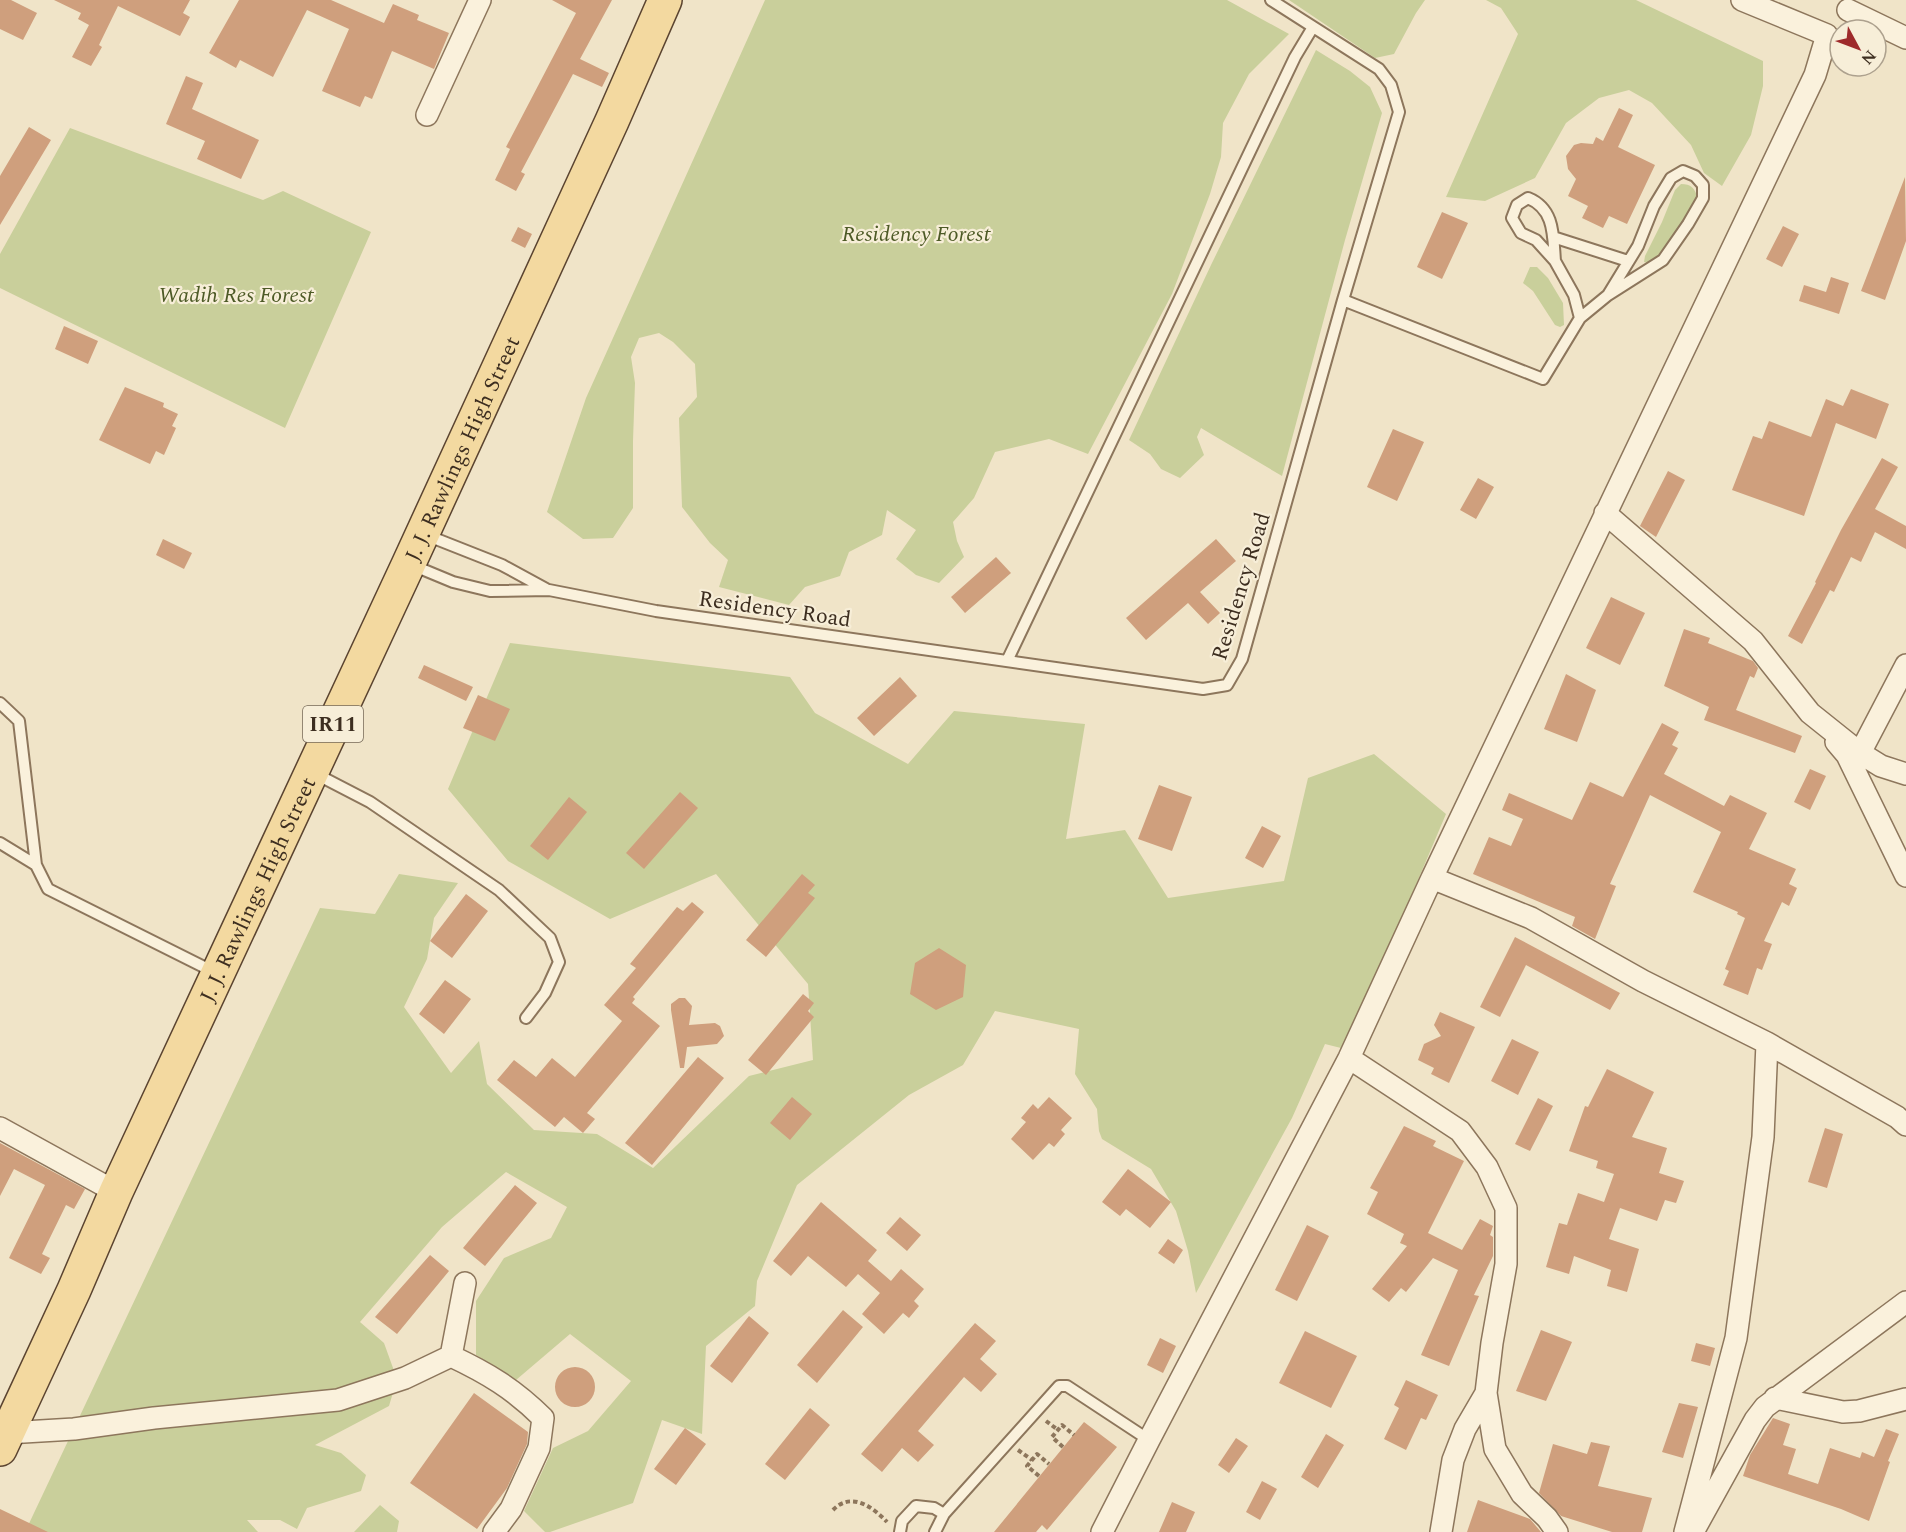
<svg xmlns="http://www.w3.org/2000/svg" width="1906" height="1532" font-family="Spectral,serif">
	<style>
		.green { fill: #c9cf9b }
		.building { fill: #cf9f7d }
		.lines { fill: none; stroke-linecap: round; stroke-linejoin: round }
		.lane-casing { stroke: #8d765c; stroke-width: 14 }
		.street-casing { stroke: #8d765c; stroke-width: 24 }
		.primary-casing { stroke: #5b4430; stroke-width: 36 }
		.path { stroke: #8d765c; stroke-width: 4; stroke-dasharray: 4.5 3; stroke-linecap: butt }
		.lane { stroke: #faf1dc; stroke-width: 10 }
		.street { stroke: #faf1dc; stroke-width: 21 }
		.primary { stroke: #f3d9a0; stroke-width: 33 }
		.labels { text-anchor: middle; stroke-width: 4.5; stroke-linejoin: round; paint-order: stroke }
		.shield { fill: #f7eed8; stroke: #756857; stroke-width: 1.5 }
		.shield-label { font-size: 21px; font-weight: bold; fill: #3d2e20 }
		.park-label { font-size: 22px; font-style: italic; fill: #4d5a26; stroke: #f7eed8 }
		.street-label { font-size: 22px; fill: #3d2e20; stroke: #f7eed8 }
	</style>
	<rect width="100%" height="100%" fill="#f0e4c8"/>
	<path class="green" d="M765,0H1227L1289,34L1249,74L1223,123L1221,157L1210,194L1172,294L1088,454L1049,439L995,452L974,498L953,522L957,541L964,557L939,583L916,575L896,559L916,530L887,510L882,535L849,552L840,576L805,587L789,605L719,587L728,560L710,543L682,507L679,418L697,397L695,364L673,342L659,333L639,338L631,357L635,383L633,441V508L613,538L583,539L547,512L586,398Z
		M1289,0H1425L1416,13L1394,54L1375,58Z
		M1486,0H1636L1763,61V86L1751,135L1722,186L1704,173L1691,145L1652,103L1629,90L1599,98L1566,123L1535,178L1485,201L1446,197L1518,34L1501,8Z
		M1316,50L1350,71L1370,87L1382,113L1345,240L1282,476L1201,428L1197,437L1204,455L1180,478L1161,469L1150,454L1129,440L1211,265Z
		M70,128L263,200L283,191L371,232L285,428L0,288V254Z
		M1681,184C1691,184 1695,188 1697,197C1685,220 1671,249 1648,263L1644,262L1645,256L1662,222L1675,190Z
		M1530,267H1537L1548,278L1563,303L1564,325L1560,327L1555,325L1533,291L1523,283Z
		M510,643L790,677L815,713L908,764L954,711L1085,724L1066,839L1125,830L1168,898L1284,881L1308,778L1374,754L1446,814L1375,981L1341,1048L1325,1044L1292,1118L1196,1293L1188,1251L1176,1211L1151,1169L1102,1139L1099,1131L1097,1109L1075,1074L1079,1029L995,1011L963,1065L909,1095L797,1185L757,1281L755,1306L706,1346L702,1434L662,1420L633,1503L550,1532H545L524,1511L553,1448L588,1431L631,1381L570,1334L516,1380L476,1355V1301L504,1258L551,1238L567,1207L506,1172L442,1227L360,1322L384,1343L397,1379L389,1406L315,1445L341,1453L366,1475L361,1491L307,1508L297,1529L280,1520H247L258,1532H25L320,908L375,914L399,874L458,883L434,918L427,959L404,1007L451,1073L479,1041L487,1084L534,1130L597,1134L653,1168L749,1076L813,1060L808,984L716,874L610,919L508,861L448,789Z
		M380,1505L399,1521L397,1532H354Z"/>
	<path class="building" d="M0,0H11L37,13L23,40L0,29Z
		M54,0H190L183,13L190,17L180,36L118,6L99,45L102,47L91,66L72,57L89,25L78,19L81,13Z
		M239,0H331L384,23L393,4L419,15L417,20L449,33L434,69L392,51L372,99L365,96L360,107L322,91L349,29L307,10L273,77L240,60L236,68L209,53Z
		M552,0H612L580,59L609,73L602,87L573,74L521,172L525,174L516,191L495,180L510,149L506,147L576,13Z
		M186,76L203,83L192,109L259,140L241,179L197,159L205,141L166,124Z
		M1619,108L1633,115L1618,147L1655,165L1627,224L1609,216L1603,228L1582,218L1588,206L1568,196L1576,179L1568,169L1566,156L1574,145L1581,143L1593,144L1596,137L1603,141Z
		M29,127L51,140L0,225V176Z
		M1905,177L1906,241L1885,300L1861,291Z
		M1442,212L1468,223L1442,279L1417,267Z
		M1783,226L1799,234L1782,267L1766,259Z
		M518,227L532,234L525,248L511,241Z
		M1831,277L1849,283L1839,314L1799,301L1804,285L1826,292Z
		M64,326L98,341L88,364L55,349Z
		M125,387L164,403L163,407L178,414L172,426L176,428L164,455L156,451L150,464L99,440Z
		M1851,389L1889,404L1876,439L1836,423L1804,516L1732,490L1753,436L1762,439L1769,421L1811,437L1826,399L1843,406Z
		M1393,429L1424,442L1397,501L1367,487Z
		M1882,458L1898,467L1875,509L1906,526V549L1875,532L1861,562L1851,557L1834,592L1830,590L1802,644L1788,636L1816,583L1815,582L1841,530Z
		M1668,471L1685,480L1656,537L1640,526Z
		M1478,478L1494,487L1476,519L1460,510Z
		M163,539L192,553L184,569L156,555Z
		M1216,539L1236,561L1200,592L1220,613L1208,624L1188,603L1146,640L1126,618Z
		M996,557L1011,573L965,613L951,597Z
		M1611,597L1645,613L1620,665L1586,648Z
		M1684,629L1710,638L1708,643L1753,661L1758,668L1754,678L1750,676L1736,710L1802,736L1795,753L1704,720L1709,707L1664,686Z
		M424,665L473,687L466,701L418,678Z
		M1566,674L1596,690L1577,742L1544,729Z
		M900,677L917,696L874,736L857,718Z
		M478,695L510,709L495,741L463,728Z
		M1662,723L1679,732L1672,745L1678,748L1664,774L1724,806L1730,795L1767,813L1749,849L1796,869L1789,884L1797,888L1789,906L1782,902L1764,941L1772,944L1762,970L1757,968L1748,995L1723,985L1729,971L1725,969L1745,918L1737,914L1738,912L1693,892L1721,832L1650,795L1610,884L1616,886L1595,939L1572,926L1575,917L1473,874L1489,837L1511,846L1523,819L1502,810L1509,793L1572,820L1590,782L1623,797Z
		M1810,769L1826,776L1810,810L1794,802Z
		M1159,785L1192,797L1172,851L1138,839Z
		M680,792L698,808L644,869L626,853Z
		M569,797L587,812L548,860L530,846Z
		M1262,826L1281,836L1263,868L1245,858Z
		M802,874L815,885L808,893L815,898L766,957L746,940Z
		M466,894L488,911L452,958L430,941Z
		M692,902L704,912L633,997L635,999L632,1003L660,1026L587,1113L595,1119L583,1133L564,1117L555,1127L497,1080L514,1060L536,1077L552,1058L575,1077L622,1021L604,1005L636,968L630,964L677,907L683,911Z
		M1515,937L1620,993L1610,1010L1526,965L1500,1017L1480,1007Z
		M939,948L966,965L963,997L936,1010L910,994L915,963Z
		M445,980L471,999L444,1034L419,1014Z
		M803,994L814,1003L808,1011L814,1017L766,1075L748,1060Z
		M679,998H685L692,1006L689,1025L715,1023L720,1026L724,1036L717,1044L687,1047L684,1068H680L671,1010V1004Z
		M1440,1012L1475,1027L1449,1083L1431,1074L1434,1068L1418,1060L1424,1044L1441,1036L1434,1025Z
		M1512,1039L1539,1052L1518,1095L1491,1081Z
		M698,1057L724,1078L652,1165L625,1143Z
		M1607,1069L1654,1092L1632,1137L1667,1148L1659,1173L1684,1181L1676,1203L1665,1200L1657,1221L1620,1208L1609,1239L1639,1249L1627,1292L1607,1286L1611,1270L1574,1256L1569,1274L1546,1267L1559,1223L1567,1225L1578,1193L1604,1202L1614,1174L1596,1168L1598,1161L1569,1151L1585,1106L1588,1107Z
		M792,1097L812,1114L790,1140L770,1123Z
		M1049,1097L1072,1118L1061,1130L1065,1134L1054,1147L1049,1143L1033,1160L1011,1139L1026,1122L1021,1118L1033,1104L1038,1109Z
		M1538,1098L1553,1106L1530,1151L1515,1144Z
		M1404,1126L1436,1141L1433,1146L1464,1161L1428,1233L1462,1250L1480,1219L1493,1226L1490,1235L1493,1237V1256L1474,1295L1479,1296L1449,1366L1421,1355L1458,1270L1433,1258L1406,1292L1401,1288L1389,1302L1372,1289L1407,1246L1400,1243L1404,1234L1367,1214L1378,1192L1370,1188Z
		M1825,1128L1843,1134L1827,1188L1808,1182Z
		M0,1143L85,1189L74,1209L66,1205L42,1254L50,1258L41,1274L9,1258L45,1185L14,1169L0,1196Z
		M1128,1169L1171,1202L1150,1228L1126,1209L1120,1216L1102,1202Z
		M515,1185L537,1203L485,1266L463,1248Z
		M821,1202L877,1250L868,1261L891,1281L901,1269L924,1289L914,1301L919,1306L909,1318L903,1313L884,1334L862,1314L880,1293L858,1274L846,1287L808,1256L791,1276L773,1261Z
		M900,1217L921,1235L907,1251L886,1233Z
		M1307,1225L1329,1236L1297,1301L1275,1290Z
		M1168,1239L1183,1250L1174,1264L1158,1253Z
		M430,1255L449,1271L397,1334L375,1317Z
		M843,1310L863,1327L817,1383L797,1365Z
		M749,1316L769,1333L732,1383L710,1366Z
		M975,1323L996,1341L980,1359L997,1374L981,1392L964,1377L918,1431L934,1445L918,1462L902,1448L882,1472L861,1454Z
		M1541,1330L1572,1342L1546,1401L1516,1391Z
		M1305,1331L1357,1356L1331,1408L1279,1383Z
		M1160,1338L1176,1346L1163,1373L1147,1365Z
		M1696,1343L1715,1348L1710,1366L1691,1361Z
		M555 1387a20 20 0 1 1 40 0a20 20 0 1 1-40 0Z
		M1406,1380L1438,1395L1426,1420L1421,1418L1406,1450L1384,1439L1399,1408L1394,1405Z
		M474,1393L528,1432L527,1444L507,1488L477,1529L410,1483Z
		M1679,1403L1698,1407L1683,1458L1662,1452Z
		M810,1408L830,1425L785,1480L765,1464Z
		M1773,1418L1790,1424L1783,1445L1796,1449L1788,1474L1818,1484L1830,1448L1860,1458L1862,1452L1874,1457L1886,1429L1899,1434L1888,1461L1890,1462L1869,1521L1841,1509L1743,1476L1750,1455Z
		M1084,1422L1117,1447L1047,1530L1042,1525L1036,1532H994Z
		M685,1428L706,1444L676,1485L654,1469Z
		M1326,1434L1344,1445L1318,1488L1301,1477Z
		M1236,1438L1248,1446L1229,1473L1218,1465Z
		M1591,1442L1610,1446L1598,1486L1652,1498L1642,1532H1612L1561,1516L1539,1493L1553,1444L1587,1454Z
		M1262,1481L1277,1489L1260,1520L1246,1512Z
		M1478,1500L1530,1519L1541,1532H1467Z
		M1172,1502L1195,1512L1186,1532H1159Z
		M0,1509L48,1532H0Z"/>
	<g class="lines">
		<defs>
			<path id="lane" d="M1553,237L1628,261
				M1343,300L1543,379L1580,318L1574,295L1555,261L1536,240L1521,233L1512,218L1517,205L1528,198C1555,209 1553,236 1555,261
				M1580,318L1608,295L1663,260L1688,224L1703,198V185L1695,176L1683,171L1671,178L1654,206L1638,246L1608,295
				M426,535L502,565L546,589
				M412,565L453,582L490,591L549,590L656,611L1203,689L1227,685L1242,659L1343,300L1399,112L1391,85L1379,69L1271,0
				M1007,661L1295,57L1313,27
				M0,703L19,721L36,865L48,889L214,972
				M314,773L370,802L499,890L550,938L559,962L545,993L526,1018
				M0,843L36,865
				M900,1532L902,1521L916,1506L934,1508L944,1514
				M935,1532L944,1514L1059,1386H1067L1149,1440"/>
			<path id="street" d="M1742,0L1827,35L1815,75L1432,878L1531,918L1643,981L1767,1043L1897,1117L1906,1125
				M1848,10L1906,38
				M427,115L480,0
				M1605,513L1753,641L1810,713L1860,753L1881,766L1906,774
				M1836,742L1847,755L1906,876
				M1860,753L1906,665
				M1349,1058L1460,1131L1487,1167L1506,1208V1264L1492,1343L1486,1393L1495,1449L1522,1494L1547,1518L1557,1532
				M0,1128L116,1192
				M451,1356L465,1283
				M1775,1398L1843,1412L1859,1411L1906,1399
				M7,1433L74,1429L154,1418L338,1400L405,1378L451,1356C487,1373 514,1389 543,1418L539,1448L511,1509L494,1532
				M1102,1532L1149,1440L1349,1058L1432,878
				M1441,1532L1453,1460L1465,1429L1486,1393
				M1685,1532L1736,1338L1763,1137L1767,1043
				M1693,1532L1755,1420L1765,1407L1906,1302"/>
			<g id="primary">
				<path id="s1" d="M0,1449L74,1290L116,1192L409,563L612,121L665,0"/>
			</g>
		</defs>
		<use href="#lane" class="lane-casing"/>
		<use href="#street" class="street-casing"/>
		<use href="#primary" class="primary-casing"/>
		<path class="path" d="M1046,1421L1058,1430
			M1063,1447L1052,1437L1062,1425L1074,1435
			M1018,1450L1032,1460
			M1039,1476L1027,1466L1037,1454L1049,1464
			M833,1510C851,1491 873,1507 887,1522"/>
		<use href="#lane" class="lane"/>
		<use href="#street" class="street"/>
		<use href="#primary" class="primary"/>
	</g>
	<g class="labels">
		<rect class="shield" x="303" y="706" width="60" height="36" rx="4.5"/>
		<g class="shield-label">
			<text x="333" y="731">IR11</text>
		</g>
		<g class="park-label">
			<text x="916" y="241">Residency Forest</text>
			<text x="236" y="302">Wadih Res Forest</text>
		</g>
		<g class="street-label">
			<text dy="8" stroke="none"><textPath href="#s1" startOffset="1102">J. J. Rawlings High Street</textPath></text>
			<text transform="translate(1240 586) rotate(-73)" y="8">Residency Road</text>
			<text transform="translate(775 608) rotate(8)" y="8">Residency Road</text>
			<text dy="8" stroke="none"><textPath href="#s1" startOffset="616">J. J. Rawlings High Street</textPath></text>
		</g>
	</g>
	<g transform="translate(1858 48) rotate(131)"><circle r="28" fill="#f7eed8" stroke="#ada18e" stroke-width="1.5"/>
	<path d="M0-4.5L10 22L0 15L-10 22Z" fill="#9e2a2b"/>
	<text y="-9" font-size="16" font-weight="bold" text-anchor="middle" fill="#3d2e20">N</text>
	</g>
</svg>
